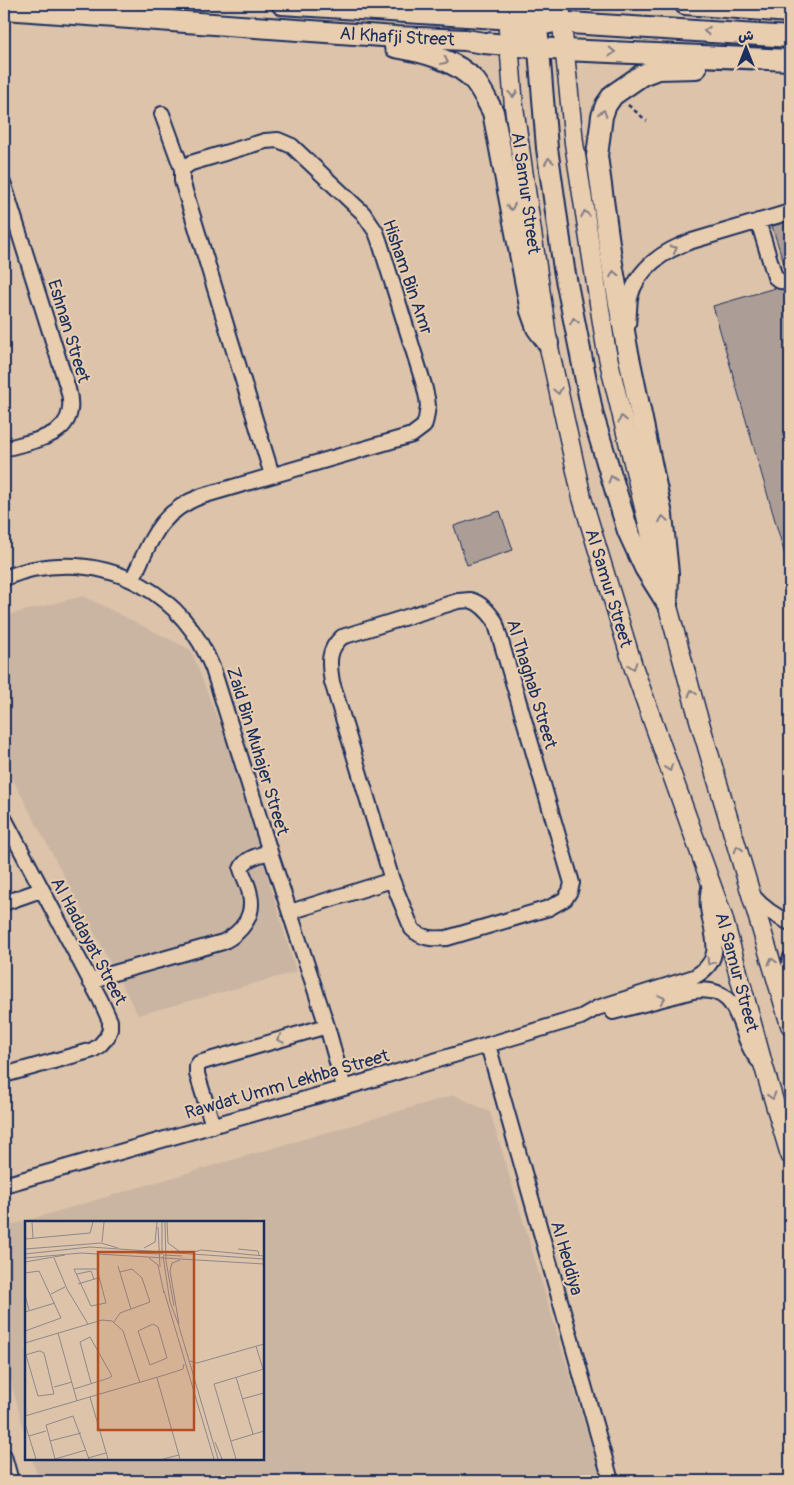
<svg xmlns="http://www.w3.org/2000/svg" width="794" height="1485" font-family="Pangolin,'Playpen Sans Arabic',sans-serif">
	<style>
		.built { fill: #cab5a3 }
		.building { fill: #ac9e97; stroke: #1b2f5e }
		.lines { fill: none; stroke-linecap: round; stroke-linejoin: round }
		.minor-casing { stroke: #1b2f5e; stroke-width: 18 }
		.major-casing { stroke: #1b2f5e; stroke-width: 21 }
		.highway-casing { stroke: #1b2f5e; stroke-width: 24 }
		.path { stroke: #1b2f5e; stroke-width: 2.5; stroke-dasharray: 4 4; stroke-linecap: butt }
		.minor { stroke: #e8cdaf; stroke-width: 14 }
		.major { stroke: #e8cdaf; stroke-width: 18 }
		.highway { stroke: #e8cdaf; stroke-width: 20 }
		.oneway { stroke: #827e86 }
		.labels { text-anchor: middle; stroke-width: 4; stroke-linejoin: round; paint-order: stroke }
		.street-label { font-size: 18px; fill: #1b2f5e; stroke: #e8cdaf }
		.inset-road { fill: none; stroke: #8f888c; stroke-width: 1 }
		.view { fill: #b54e20; fill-opacity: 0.15; stroke: #b54e20; stroke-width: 2.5 }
		.inset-edge { fill: none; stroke: #1b2f5e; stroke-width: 2.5 }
	</style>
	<rect width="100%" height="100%" fill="#dcc3aa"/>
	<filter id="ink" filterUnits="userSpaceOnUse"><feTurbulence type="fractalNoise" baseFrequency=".02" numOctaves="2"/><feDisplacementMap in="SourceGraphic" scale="10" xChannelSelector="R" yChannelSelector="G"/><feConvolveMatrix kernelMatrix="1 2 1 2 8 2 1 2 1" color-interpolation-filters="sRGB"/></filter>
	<g filter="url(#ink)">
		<path class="built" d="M83,596L191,650L231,754L296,972L138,1015L4,763V616Z
			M454,1095L490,1112L602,1481H39L32,1459H262V1222H26V1437L4,1357V1227Z"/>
		<path class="building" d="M790,221V273H787L772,226Z
			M775,288L790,291V562H787L713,306Z
			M500,511L513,550L467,565L454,526Z"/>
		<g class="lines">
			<defs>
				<path id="minor" d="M162,114L182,169V181L272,475
					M4,185L68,389C81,436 38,439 4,449
					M758,221L775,277L780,281L790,282
					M628,325C629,316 629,306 630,298C637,268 665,250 692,241L790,212
					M4,578C13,575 23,571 33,569C113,554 183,594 213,669L270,852L327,1026L344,1088
					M132,580C151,541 158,512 202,496L412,435L424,426L426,419L428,406L427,398L424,385L380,243L376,232L363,213L292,146L278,140L265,141L191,163L182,169
					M470,600C481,603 488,611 495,621L572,883L570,891L565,899L549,908L447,938C433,939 422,939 412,929L392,880L332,682C329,664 327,650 342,637L458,601Z
					M4,818L100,999L110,1021V1029L107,1037L100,1045L93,1050L4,1075
					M753,896C764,909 775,916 790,923
					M4,903L41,890
					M290,912L392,880
					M790,959L788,971L790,994
					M90,982L107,975L223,942C241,933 255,916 250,895C249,886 244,878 241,869C245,858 259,855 270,852
					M613,1012L693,991C745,984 735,1034 758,1060
					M488,1045L611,1481
					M213,1126L197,1074V1066L199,1063L327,1026
					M4,1185L344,1088L504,1040L581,1017L597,1008L694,977C726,959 712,937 708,908C707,899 708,890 711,882
					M4,1456L11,1481"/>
				<path id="major" d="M506,4L514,107L548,343L582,498L634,669L723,917L763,1064L790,1155
					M560,4L574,143L606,348L613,379L667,603L697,713L790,1025"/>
				<g id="highway">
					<path d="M282,4L513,19C528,18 541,14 552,4"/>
					<path d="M521,4L531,16L538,37L547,148L564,269L593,416L628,531L645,568L667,603"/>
					<path d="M685,4L790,12"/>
					<path id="s1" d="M4,9L396,37L465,40L484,43L564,50L790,60"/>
					<path d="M523,32L535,26L554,22L790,37"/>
					<path d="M395,47C423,52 455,59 475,81C482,90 487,101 493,112L531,311L537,328L548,343"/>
					<path d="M667,603L668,573L662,515L627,348L611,258L597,156L602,116L606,105L613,95L642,75L658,69L696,68"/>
				</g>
			</defs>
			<use href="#minor" class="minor-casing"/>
			<use href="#major" class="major-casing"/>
			<use href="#highway" class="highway-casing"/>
			<path class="path" d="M628,105L647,121"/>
			<use href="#minor" class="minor"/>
			<use href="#major" class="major"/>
			<use href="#highway" class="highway"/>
		</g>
		<defs><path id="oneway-chevron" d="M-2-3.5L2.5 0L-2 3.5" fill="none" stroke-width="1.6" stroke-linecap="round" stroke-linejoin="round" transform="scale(1.25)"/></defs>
		<g class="oneway">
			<use href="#oneway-chevron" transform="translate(707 31) rotate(-176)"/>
			<use href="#oneway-chevron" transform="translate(612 52) rotate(2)"/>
			<use href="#oneway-chevron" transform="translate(445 61) rotate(24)"/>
			<use href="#oneway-chevron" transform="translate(513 94) rotate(86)"/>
			<use href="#oneway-chevron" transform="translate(603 113) rotate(-73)"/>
			<use href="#oneway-chevron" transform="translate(549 161) rotate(-98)"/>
			<use href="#oneway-chevron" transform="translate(511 207) rotate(79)"/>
			<use href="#oneway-chevron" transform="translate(585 214) rotate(-99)"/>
			<use href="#oneway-chevron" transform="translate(674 249) rotate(-28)"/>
			<use href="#oneway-chevron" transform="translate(614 274) rotate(-100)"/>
			<use href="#oneway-chevron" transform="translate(574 321) rotate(-101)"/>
			<use href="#oneway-chevron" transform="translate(558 391) rotate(78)"/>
			<use href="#oneway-chevron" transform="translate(622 419) rotate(-104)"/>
			<use href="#oneway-chevron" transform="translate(612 479) rotate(-107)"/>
			<use href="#oneway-chevron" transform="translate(663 519) rotate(-99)"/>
			<use href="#oneway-chevron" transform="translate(633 666) rotate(72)"/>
			<use href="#oneway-chevron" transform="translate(692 693) rotate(-105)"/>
			<use href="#oneway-chevron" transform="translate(669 768) rotate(70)"/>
			<use href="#oneway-chevron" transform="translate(738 849) rotate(-107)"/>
			<use href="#oneway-chevron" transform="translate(772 961) rotate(-106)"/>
			<use href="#oneway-chevron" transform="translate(710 962) rotate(121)"/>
			<use href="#oneway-chevron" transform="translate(662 999) rotate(-15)"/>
			<use href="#oneway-chevron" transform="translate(280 1039) rotate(164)"/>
			<use href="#oneway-chevron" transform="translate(772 1096) rotate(73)"/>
		</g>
	</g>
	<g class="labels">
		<g class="street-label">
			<text dy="6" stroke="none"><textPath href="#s1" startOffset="394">Al Khafji Street</textPath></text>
			<text transform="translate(526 193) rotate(82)" y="6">Al Samur Street</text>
			<text transform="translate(408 277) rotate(71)" y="6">Hisham Bin Amr</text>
			<text transform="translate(69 331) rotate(73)" y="6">Eshnan Street</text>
			<text transform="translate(609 588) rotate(73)" y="6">Al Samur Street</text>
			<text transform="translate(532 684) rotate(73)" y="6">Al Thaghab Street</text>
			<text transform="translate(258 751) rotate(73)" y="6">Zaid Bin Muhajer Street</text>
			<text transform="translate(89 941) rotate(62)" y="6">Al Haddayat Street</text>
			<text transform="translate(737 972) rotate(75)" y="6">Al Samur Street</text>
			<text transform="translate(287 1084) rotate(-16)" y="6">Rawdat Umm Lekhba Street</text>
			<text transform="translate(567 1258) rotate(74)" y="6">Al Heddiya</text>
		</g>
	</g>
	<g transform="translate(25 1221)">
		<rect width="239" height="239" fill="#dcc3aa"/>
		<path class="inset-road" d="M7,1L8,17M137,1V32M140,1L141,40L149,85M142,1L143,22L154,30M133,6L135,46M0,18L65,12L68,1M77,21L79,1M119,27L130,21L132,1M0,28L76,22L93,27M213,28L233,30L234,34M112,32L136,33L141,30M166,32L176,29L239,35M0,33L65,26L239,38M138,34L157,35M138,35L145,81L153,102M0,37L56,32L239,43M29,37L42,68L63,103M124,37L133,44L139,72M0,41L40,34M93,45L106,88M49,48H72L81,82L66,85ZM0,52L14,50L36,97L0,110M52,53L66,50L69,58M53,63L73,57M139,70L189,238M26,73L40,66M0,74L4,89M0,91L30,82M89,101L95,92L125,81L117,57L107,48L95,51M153,102L193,238M128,103L133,106L142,137L125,144L113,110ZM154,103L145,50L147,42L155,39M33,112L52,180M0,122L77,99L87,100L98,110L115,162M231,125L238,148M0,134L14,130H15L19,132L29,173L13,175L1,134M165,140L172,142L239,123M211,156L228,213M132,157L155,238M29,166L47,161M49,168L84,157L87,155L65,116L55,121L66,162M65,176L83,238M217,178L239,172M0,195L143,153L158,148L159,143M0,203L11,238M4,215L21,210M25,220L56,212M206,220L239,210M190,221L197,238M63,237L81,232M30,238L21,204L48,195L64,238M30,238L61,229M138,238L154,234M211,238L189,163L239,148"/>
		<path class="view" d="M73,31H169V209H73Z"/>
		<rect width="239" height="239" class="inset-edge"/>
	</g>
	<rect width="794" height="1485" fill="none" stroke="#e8cdaf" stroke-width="20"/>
	<rect x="10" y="10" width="774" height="1465" fill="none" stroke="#1b2f5e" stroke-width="2" filter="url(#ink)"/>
	<g transform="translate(746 48)" stroke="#e8cdaf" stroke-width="4" paint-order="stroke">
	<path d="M0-4L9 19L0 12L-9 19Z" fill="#1b2f5e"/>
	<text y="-8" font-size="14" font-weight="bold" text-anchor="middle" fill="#1b2f5e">ش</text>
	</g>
</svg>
